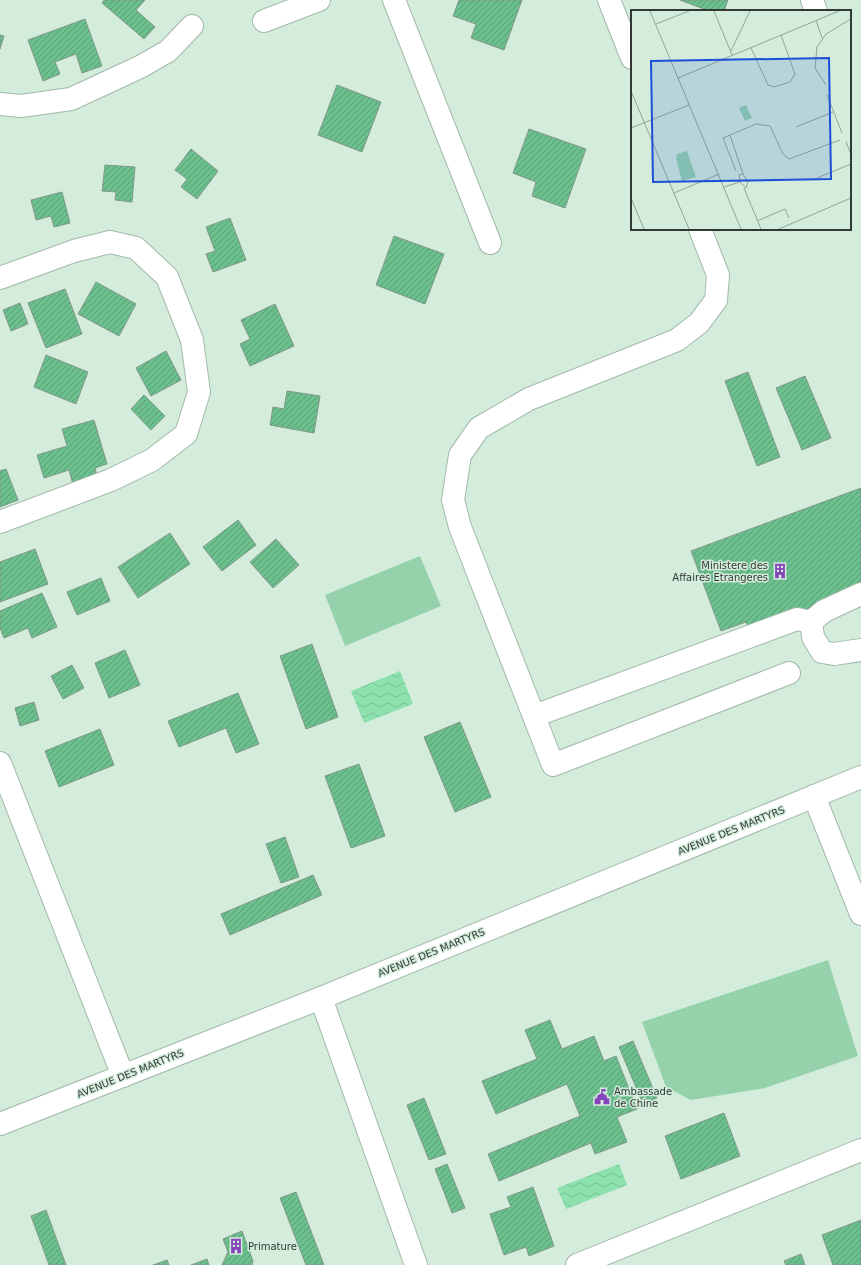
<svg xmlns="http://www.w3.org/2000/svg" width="861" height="1265" font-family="'DejaVu Sans',sans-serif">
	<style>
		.green { fill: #95d2ab }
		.water { fill: url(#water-waves) }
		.building { fill: url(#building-hatch); stroke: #829889 }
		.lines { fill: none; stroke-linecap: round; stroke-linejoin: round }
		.minor-casing { stroke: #a2b9a9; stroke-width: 24 }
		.major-casing { stroke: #a2b9a9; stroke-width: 24 }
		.minor { stroke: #fff; stroke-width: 22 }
		.major { stroke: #fff; stroke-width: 22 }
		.labels { text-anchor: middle; stroke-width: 3; stroke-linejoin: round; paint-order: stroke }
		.poi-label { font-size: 10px; fill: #303a33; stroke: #d4ecdc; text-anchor: start }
		.street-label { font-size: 10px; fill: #303a33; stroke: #d4ecdc }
		.inset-road { fill: none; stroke: #92a598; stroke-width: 1 }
		.view { fill: #1d4ed8; fill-opacity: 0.15; stroke: #1d4ed8; stroke-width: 2 }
		.inset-edge { fill: none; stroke: #303a33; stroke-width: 2 }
	</style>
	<defs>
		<pattern id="water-waves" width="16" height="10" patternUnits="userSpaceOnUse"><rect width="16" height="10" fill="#8ce1ad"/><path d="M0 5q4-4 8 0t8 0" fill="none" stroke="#79c295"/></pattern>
		<pattern id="building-hatch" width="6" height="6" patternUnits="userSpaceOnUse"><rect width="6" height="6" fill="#6bc08e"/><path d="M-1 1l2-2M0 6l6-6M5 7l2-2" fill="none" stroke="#589d75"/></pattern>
	</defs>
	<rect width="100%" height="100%" fill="#d4ecdc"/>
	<path class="green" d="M420,556L441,606L345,646L325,595Z
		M828,960L858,1056L765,1088L691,1100L666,1087L642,1022Z"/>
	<path class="water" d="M400,671L413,704L364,723L351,691Z
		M619,1164L627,1185L566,1209L557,1188Z"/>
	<path class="building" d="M104,0H145L136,10L155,27L144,39L102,3Z
		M459,0H522L504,50L471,38L476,24L453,16Z
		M680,0H728L724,11H709Z
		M85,19L102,66L82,73L76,54L55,62L60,74L43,81L28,40Z
		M0,35L4,36L0,49Z
		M337,85L381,102L362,152L318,135Z
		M529,129L586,149L565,208L532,196L536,182L513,173Z
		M191,149L218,171L197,199L181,187L187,179L175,170Z
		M105,165L135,167L132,202L115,200L116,192L102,191Z
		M62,192L70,223L54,227L51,216L36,220L31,200Z
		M230,218L246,260L213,272L206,254L215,251L206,227Z
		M394,236L444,254L425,304L376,285Z
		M96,282L136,304L119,336L78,314Z
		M65,289L82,334L46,348L28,303Z
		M20,303L28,324L11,331L3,310Z
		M275,304L294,346L250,366L240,344L250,339L241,320Z
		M166,351L181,380L151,396L136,368Z
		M46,355L88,372L76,404L34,387Z
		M748,372L780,457L757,466L725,381Z
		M805,376L831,438L802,450L776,388Z
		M287,391L320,396L314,433L270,425L273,407L284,409Z
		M144,395L165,416L151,430L131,409Z
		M94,420L107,464L95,468L98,480L74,488L69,470L44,478L37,455L67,446L62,429Z
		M6,469L18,500L0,507V471Z
		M861,488V590L750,631L746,622L721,631L691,551Z
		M238,520L256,545L222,571L203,547Z
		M170,533L190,564L138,598L118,567Z
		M276,539L299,565L273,588L250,562Z
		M35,549L48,584L0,602V562Z
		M101,578L110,601L77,615L67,592Z
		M42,593L57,627L32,638L28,628L4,638L0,628V611Z
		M312,644L338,717L306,729L280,656Z
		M125,650L140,685L109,698L95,663Z
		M72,665L84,688L63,699L51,676Z
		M238,693L259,744L236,753L226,728L179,747L168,721Z
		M34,702L39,720L20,726L15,708Z
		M460,722L491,797L455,812L424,737Z
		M100,729L114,765L59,787L45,751Z
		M359,764L385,836L351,848L325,776Z
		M285,837L299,877L281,883L266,844Z
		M313,875L322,895L230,935L221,914Z
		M550,1020L562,1049L594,1036L604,1061L616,1056L637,1109L617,1117L627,1142L595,1154L591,1143L499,1181L488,1154L580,1116L567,1084L496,1114L482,1081L537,1059L525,1030Z
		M633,1041L657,1098L643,1104L619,1047Z
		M424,1098L446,1154L429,1160L407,1105Z
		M724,1113L740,1156L681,1179L665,1136Z
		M447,1164L465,1208L452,1213L435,1169Z
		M533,1187L554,1246L529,1256L526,1247L504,1255L490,1214L511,1207L507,1197Z
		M296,1192L324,1265H306L280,1198Z
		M46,1210L66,1265H49L31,1216Z
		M861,1220V1265H833L822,1235Z
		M242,1231L253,1261L252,1265H222L228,1252L223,1239Z
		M801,1254L805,1265H786L784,1261Z
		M207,1259L209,1265H191Z
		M167,1260L169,1265H153Z"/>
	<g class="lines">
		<defs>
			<path id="minor" d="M394,0L490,243
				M609,0L632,58
				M812,0L816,11
				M264,21L319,0
				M0,104L21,106L71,99L140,67L168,51L192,26
				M700,229L718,275L716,300L699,323L677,340L529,399L479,428L460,455L453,500L460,527L553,765L789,673
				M0,278L74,251L110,242L136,248L167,277L192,340L199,392L186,434L152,460L111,480L0,522
				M861,594L824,611L811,622L813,637L822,652L834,654L861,650
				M534,716L797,619L811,622
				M0,763L123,1076
				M814,796L861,914
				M321,998L416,1265
				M577,1265L861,1150"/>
			<path id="major" d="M0,1124L321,998L861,777"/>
		</defs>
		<use href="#minor" class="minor-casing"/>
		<use href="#major" class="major-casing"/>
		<use href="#minor" class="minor"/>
		<use href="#major" class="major"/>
	</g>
	<defs>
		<symbol id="building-bare" viewBox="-9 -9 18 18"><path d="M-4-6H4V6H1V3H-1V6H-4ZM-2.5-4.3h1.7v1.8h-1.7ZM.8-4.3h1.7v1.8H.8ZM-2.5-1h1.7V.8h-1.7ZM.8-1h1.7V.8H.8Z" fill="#8646bb" stroke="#d4ecdc" stroke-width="2.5" paint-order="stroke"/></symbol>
		<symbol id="civic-bare" viewBox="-9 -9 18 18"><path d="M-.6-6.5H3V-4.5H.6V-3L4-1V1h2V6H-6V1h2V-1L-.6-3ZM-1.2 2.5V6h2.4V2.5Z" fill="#8646bb" stroke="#d4ecdc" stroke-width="2.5" paint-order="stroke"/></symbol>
	</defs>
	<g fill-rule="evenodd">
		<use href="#building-bare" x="769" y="560" width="22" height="22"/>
		<use href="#civic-bare" x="591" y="1086" width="22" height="22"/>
		<use href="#building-bare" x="225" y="1235" width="22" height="22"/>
	</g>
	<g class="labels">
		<g class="poi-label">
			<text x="768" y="569" text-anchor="end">Ministere des<tspan x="768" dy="12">Affaires Etrangeres</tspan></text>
			<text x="614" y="1095">Ambassade<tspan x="614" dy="12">de Chine</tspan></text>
			<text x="248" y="1250">Primature</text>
		</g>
		<g class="street-label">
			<text transform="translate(731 830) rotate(-22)" y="4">AVENUE DES MARTYRS</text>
			<text transform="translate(431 952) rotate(-22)" y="4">AVENUE DES MARTYRS</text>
			<text transform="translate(130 1073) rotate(-22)" y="4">AVENUE DES MARTYRS</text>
		</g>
	</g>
	<g transform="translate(631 10)">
		<rect width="220" height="220" fill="#d4ecdc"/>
		<path d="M115,95L121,108L114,111L108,98ZM56,141L65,167L51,171L45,148L46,144Z" fill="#95d2ab"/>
		<path class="inset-road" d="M19,1L110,219M83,1L101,45M185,10L191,28M25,14L58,1M120,38L137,75L143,77L159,72L164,64L150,25M100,41L119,1M47,68L208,1M195,75L184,58L186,37L195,24L220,9M0,81L58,219M196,85L211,123M165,117L202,102M0,118L58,95M99,125L112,164M215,132L220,144M105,161L92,128L125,114L139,116L152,144L158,149L209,130M112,164L117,172L115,178L109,172L108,165ZM186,168L220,154M93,177L109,172M113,178L130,219M43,183L88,164M0,188L13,219M126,211L154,199L158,208M148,219L220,188"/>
		<path class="view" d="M198,48L200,169L22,172L20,51Z"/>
		<rect width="220" height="220" class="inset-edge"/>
	</g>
</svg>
